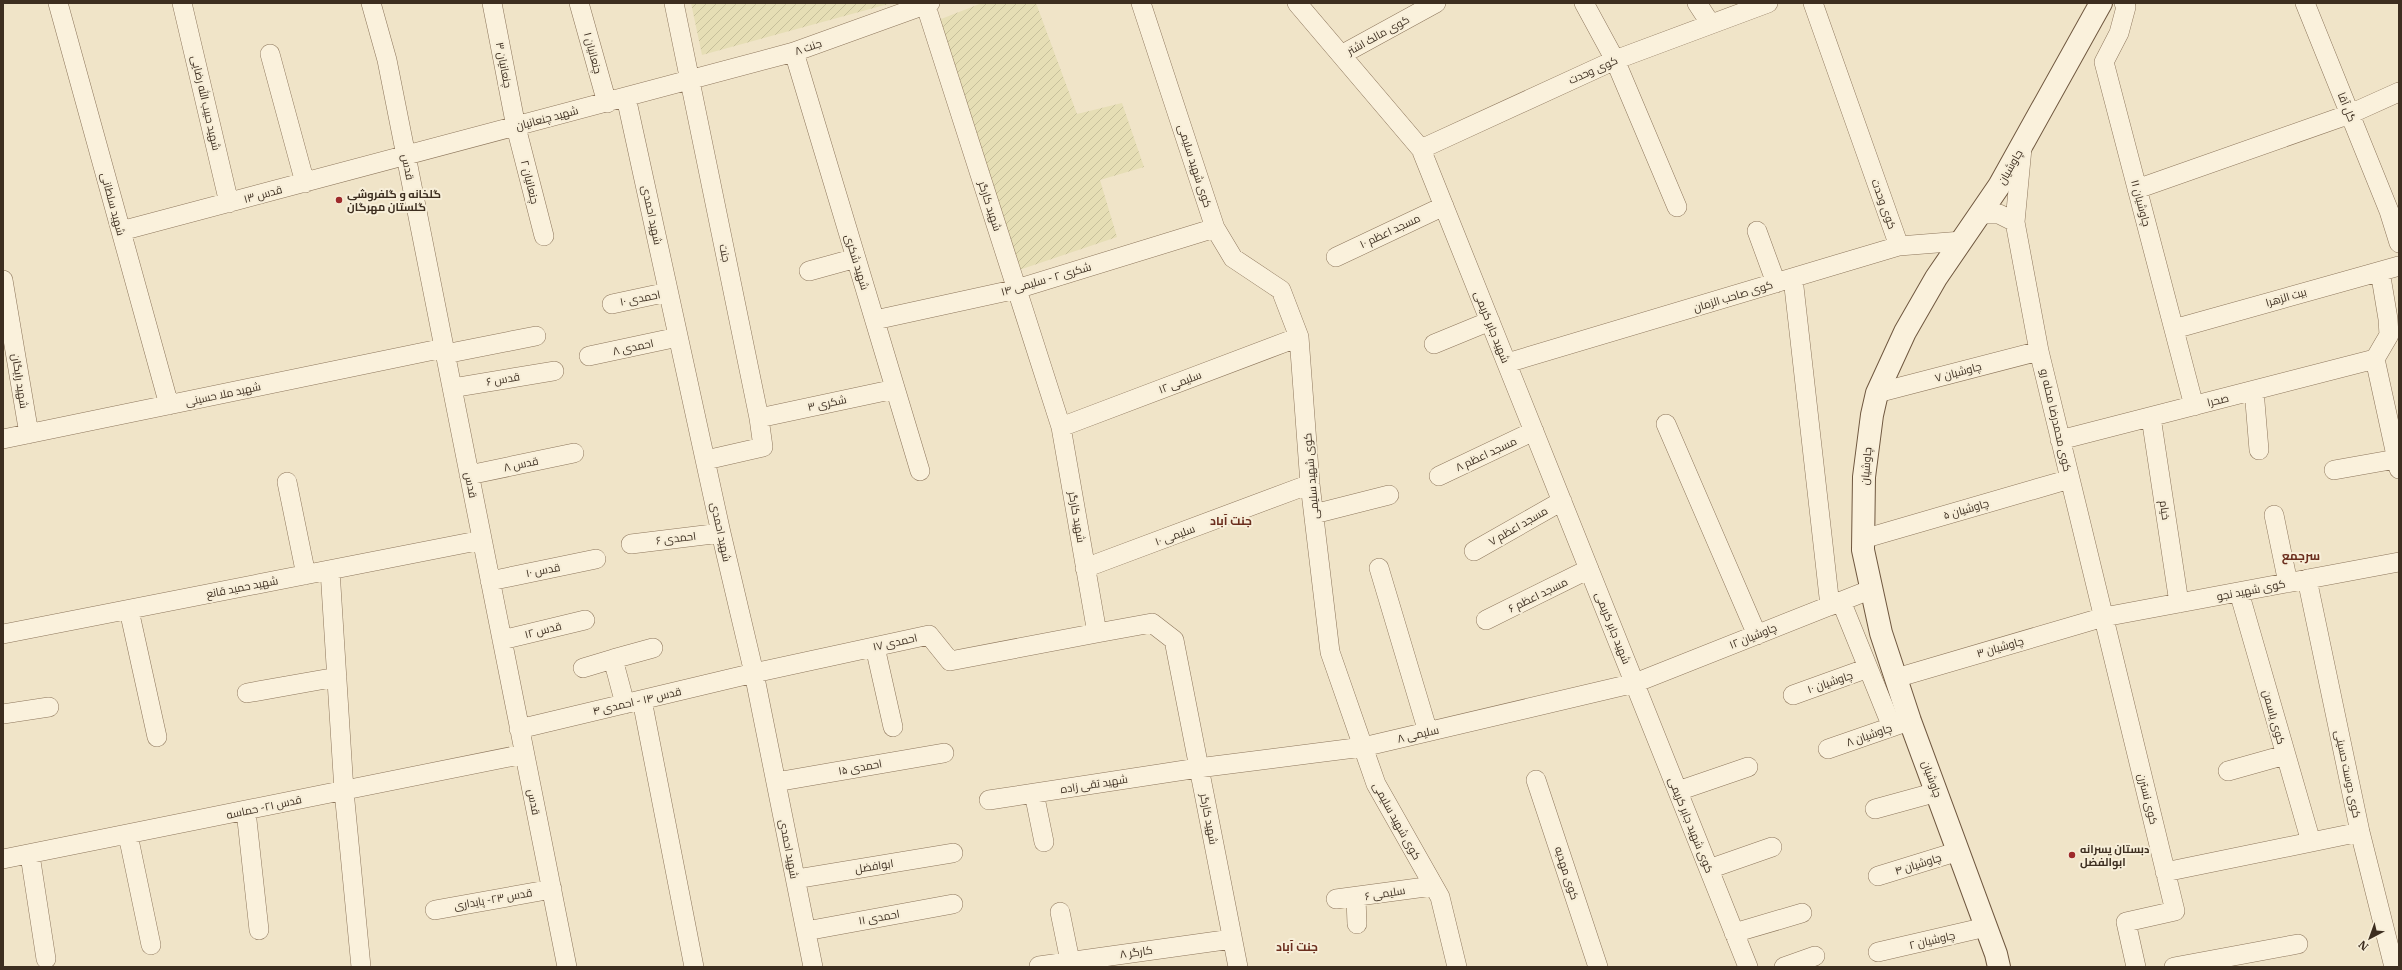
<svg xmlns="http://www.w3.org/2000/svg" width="2402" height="970" font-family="'IBM Plex Serif',Cairo,serif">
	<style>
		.farmland { fill: url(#farmland-furrows) }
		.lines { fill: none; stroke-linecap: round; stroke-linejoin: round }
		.street-casing { stroke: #8d765c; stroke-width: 20 }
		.secondary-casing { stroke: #6f573f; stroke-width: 24 }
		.street { stroke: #faf1dc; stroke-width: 19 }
		.secondary { stroke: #faf1dc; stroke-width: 22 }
		.poi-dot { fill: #9e2a2b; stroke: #f7eed8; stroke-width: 1.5 }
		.labels { text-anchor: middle; stroke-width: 4; stroke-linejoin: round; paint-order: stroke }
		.street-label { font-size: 11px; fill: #3d2e20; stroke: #f7eed8 }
		.poi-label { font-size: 11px; font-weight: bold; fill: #3d2e20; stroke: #f7eed8; text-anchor: start }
		.neighbourhood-label { font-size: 12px; font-weight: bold; fill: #6b2e1e; stroke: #f7eed8 }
	</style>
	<defs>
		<pattern id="farmland-furrows" width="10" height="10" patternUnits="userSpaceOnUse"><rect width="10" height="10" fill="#e6deb5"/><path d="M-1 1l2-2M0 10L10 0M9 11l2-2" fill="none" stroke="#c6bf9b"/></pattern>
	</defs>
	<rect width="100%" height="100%" fill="#f0e4c8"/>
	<path class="farmland" d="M691,3H892L702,55Z
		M982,3H1036L1077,114L1122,103L1144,167L1100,180L1117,237L1019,270L936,21Z"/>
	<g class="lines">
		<defs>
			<path id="street" d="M58,3L169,405
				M182,3L229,203
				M371,3L387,60L567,967
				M492,3L516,127L544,236
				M579,3L607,103
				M674,3L759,418L763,447L706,460
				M925,3L1061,427L1097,633L1152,623L1174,640L1238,967
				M1141,3L1215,228L1233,258L1281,290L1299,337L1310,484L1330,652L1376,784L1440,897L1457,967
				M1297,3L1421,149L1748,967
				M1584,3L1615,60L1677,207
				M1697,3L1710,23
				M1813,3L1899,246
				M2124,3L2126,7L2119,33L2104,62L2194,406
				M2305,3L2389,211L2399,243
				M794,52L920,471
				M270,54L305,183
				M1341,55L1436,3
				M626,97L721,533L754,673L813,967
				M2022,148L2015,222L2039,351L2175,911L2126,922L2136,967
				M1421,149L1615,60L1768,3
				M2137,189L2350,114L2399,92
				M1981,214H1999L2015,222
				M121,231L794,52L930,3
				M1757,231L1776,283
				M1336,257L1444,206
				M809,271L856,258
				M2380,271L2388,319L2389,335L2375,359L2399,469
				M1793,278L1830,606
				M3,280L29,434
				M612,304L668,292
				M875,320L1017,289L1215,228
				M2174,329L2399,266
				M1434,344L1490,321
				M445,354L536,336
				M589,356L678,337
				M1507,363L1899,246L1962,241
				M452,388L554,371
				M2254,390L2259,450
				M1877,393L2039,351
				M2151,417L2179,603
				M759,418L895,389
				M1666,424L1757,635
				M1061,427L1299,337
				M3,439L444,348
				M2060,440L2375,359
				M2334,470L2396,459
				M469,475L574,453
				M1439,476L1534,431
				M287,482L306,575
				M1314,514L1389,495
				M2274,515L2288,583
				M1863,539L2070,479
				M631,544L721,533
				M1474,551L1562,501
				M1085,568L1310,484
				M1379,568L1428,732
				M330,570L344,791L361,967
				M2307,579L2360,832L2394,967
				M490,581L596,559
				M2239,592L2311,842
				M1841,601L1892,727
				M129,610L157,737
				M1486,620L1589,569
				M3,634L482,540
				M502,640L585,620
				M875,647L893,727
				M613,659L653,648
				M583,668L613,659L625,704
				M1896,678L2104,617L2399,562
				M247,693L337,677
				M1793,695L1868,668
				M642,700L694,967
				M3,714L49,707
				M519,729L754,673L929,635L950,661L1097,633
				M1828,749L1903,723
				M2228,771L2285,755
				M1536,780L1598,967
				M776,782L944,753
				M1678,791L1748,767
				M1034,793L1044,842
				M989,800L1198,768L1363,747L1635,683L1872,589
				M1875,809L1937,792
				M246,811L259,930
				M128,835L151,945
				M30,855L46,959
				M3,859L524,754
				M1709,869L1772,847
				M2165,872L2360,832
				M1878,876L1959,851
				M796,879L953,853
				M1356,898L1357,924
				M1336,899L1433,886
				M435,910L552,889
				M1060,912L1070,961
				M806,931L953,904
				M1734,933L1802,913
				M1878,952L1986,927
				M1039,966L1232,939
				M1784,967L1815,956
				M2174,967L2298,944"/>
			<path id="secondary" d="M1999,967L1996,954L1910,721L1881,633L1863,550L1864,477L1872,415L1877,393L1905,332L1936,278L1999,186L2101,3"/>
		</defs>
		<use href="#street" class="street-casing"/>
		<use href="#secondary" class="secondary-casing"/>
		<use href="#street" class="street"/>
		<use href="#secondary" class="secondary"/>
	</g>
	<g class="poi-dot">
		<circle cx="339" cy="200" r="4"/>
		<circle cx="2072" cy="855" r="4"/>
	</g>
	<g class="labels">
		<g class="street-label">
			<text transform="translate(1378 35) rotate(-29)" y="4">کوی مالک اشتر</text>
			<text transform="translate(808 47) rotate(-19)" y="4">جنت ۸</text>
			<text transform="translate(593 53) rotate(75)" y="4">چنعانیان ۱</text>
			<text transform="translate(504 65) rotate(79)" y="4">چنعانیان ۳</text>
			<text transform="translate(1593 70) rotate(-24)" y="4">کوی وحدت</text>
			<text transform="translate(206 103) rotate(77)" y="4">شهید حبیب الله رضایی</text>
			<text transform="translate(2347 107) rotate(68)" y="4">گل آقا</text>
			<text transform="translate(547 118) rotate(-15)" y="4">شهید چنعانیان</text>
			<text transform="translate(1195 166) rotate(72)" y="4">کوی شهید سلیمی</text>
			<text transform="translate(408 167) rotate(79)" y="4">قدس</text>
			<text transform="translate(2010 167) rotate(-60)" y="4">چاوشیان</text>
			<text transform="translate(530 182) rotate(76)" y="4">چنعانیان ۲</text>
			<text transform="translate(263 194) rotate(-15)" y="4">قدس ۱۳</text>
			<text transform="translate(2141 203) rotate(75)" y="4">چاوشیان ۱۱</text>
			<text transform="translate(113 204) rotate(75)" y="4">شهید سلطانی</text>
			<text transform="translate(1884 204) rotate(70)" y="4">کوی وحدت</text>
			<text transform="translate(990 206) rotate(72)" y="4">شهید کارگر</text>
			<text transform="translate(652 215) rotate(78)" y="4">شهید احمدی</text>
			<text transform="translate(1390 231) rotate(-25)" y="4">مسجد اعظم ۱۰</text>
			<text transform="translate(725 253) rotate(78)" y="4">جنت</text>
			<text transform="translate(857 262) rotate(73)" y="4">شهید شکری</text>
			<text transform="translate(1046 279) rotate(-16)" y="4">شکری ۲ - سلیمی ۱۴</text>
			<text transform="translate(1733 296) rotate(-17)" y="4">کوی صاحب الزمان</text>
			<text transform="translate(2286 297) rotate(-16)" y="4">بیت الزهرا</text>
			<text transform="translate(640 298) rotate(-11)" y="4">احمدی ۱۰</text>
			<text transform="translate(1492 327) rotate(68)" y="4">شهید جابر کریمی</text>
			<text transform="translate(633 347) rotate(-12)" y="4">احمدی ۸</text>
			<text transform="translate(1958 372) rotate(-15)" y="4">چاوشیان ۷</text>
			<text transform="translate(503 379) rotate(-10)" y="4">قدس ۶</text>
			<text transform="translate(20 381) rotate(81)" y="4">شهید رایگان</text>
			<text transform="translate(1180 382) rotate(-21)" y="4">سلیمی ۱۲</text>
			<text transform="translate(223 394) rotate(-12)" y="4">شهید ملا حسینی</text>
			<text transform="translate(2218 400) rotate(-14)" y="4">صحرا</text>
			<text transform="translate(827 403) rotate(-12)" y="4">شکری ۳</text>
			<text transform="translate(2056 420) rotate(77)" y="4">کوی محمدرضا محله رو</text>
			<text transform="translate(1486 454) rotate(-25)" y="4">مسجد اعظم ۸</text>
			<text transform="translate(521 464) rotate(-12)" y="4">قدس ۸</text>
			<text transform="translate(1866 466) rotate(-85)" y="4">چاوشیان</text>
			<text transform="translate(1311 476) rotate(-95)" y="4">کوی شهید سلیمی</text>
			<text transform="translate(471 485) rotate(79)" y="4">قدس</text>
			<text transform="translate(1966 509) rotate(-16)" y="4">چاوشیان ۵</text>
			<text transform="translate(2165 510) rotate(82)" y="4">خیام</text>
			<text transform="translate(1077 517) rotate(80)" y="4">شهید کارگر</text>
			<text transform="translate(1518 526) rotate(-30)" y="4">مسجد اعظم ۷</text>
			<text transform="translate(721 532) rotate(78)" y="4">شهید احمدی</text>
			<text transform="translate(1175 535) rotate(-20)" y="4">سلیمی ۱۰</text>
			<text transform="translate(676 538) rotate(-7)" y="4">احمدی ۶</text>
			<text transform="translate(543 570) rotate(-11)" y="4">قدس ۱۰</text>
			<text transform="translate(242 587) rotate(-11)" y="4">شهید حمید قانع</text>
			<text transform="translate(2251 590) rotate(-11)" y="4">کوی شهید نجو</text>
			<text transform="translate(1538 595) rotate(-26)" y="4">مسجد اعظم ۶</text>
			<text transform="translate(1613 628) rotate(68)" y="4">شهید جابر کریمی</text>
			<text transform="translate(543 630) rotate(-14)" y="4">قدس ۱۲</text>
			<text transform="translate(1753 636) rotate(-22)" y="4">چاوشیان ۱۲</text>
			<text transform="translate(895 642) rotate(-12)" y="4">احمدی ۱۷</text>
			<text transform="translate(2000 647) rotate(-16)" y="4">چاوشیان ۳</text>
			<text transform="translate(1830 682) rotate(-19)" y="4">چاوشیان ۱۰</text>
			<text transform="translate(637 701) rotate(-13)" y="4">قدس ۱۴ - احمدی ۴</text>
			<text transform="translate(2274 717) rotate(74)" y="4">کوی یاسمن</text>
			<text transform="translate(1418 734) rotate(-13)" y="4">سلیمی ۸</text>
			<text transform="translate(1869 735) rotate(-19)" y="4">چاوشیان ۸</text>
			<text transform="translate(860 767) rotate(-10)" y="4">احمدی ۱۵</text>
			<text transform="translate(2348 774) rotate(78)" y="4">کوی دوست حسینی</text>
			<text transform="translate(1932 779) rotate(70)" y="4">چاوشیان</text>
			<text transform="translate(1094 784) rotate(-9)" y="4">شهید تقی زاده</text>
			<text transform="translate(2148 799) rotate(76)" y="4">کوی نسترن</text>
			<text transform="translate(534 802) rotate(79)" y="4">قدس</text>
			<text transform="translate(264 807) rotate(-12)" y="4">قدس ۲۱- حماسه</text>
			<text transform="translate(1209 819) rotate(79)" y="4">شهید کارگر</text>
			<text transform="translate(1397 821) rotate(61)" y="4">کوی شهید سلیمی</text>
			<text transform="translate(1691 825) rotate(68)" y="4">کوی شهید جابر کریمی</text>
			<text transform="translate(789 849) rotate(79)" y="4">شهید احمدی</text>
			<text transform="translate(1918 864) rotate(-17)" y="4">چاوشیان ۴</text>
			<text transform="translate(874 866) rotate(-9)" y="4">ابوافضل</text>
			<text transform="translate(1567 873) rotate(72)" y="4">کوی مهدیه</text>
			<text transform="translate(1385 893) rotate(-9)" y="4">سلیمی ۶</text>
			<text transform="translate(493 899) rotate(-10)" y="4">قدس ۲۳- پایداری</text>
			<text transform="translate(879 917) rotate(-10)" y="4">احمدی ۱۱</text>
			<text transform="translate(1932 940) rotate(-13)" y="4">چاوشیان ۲</text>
			<text transform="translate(1136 952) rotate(-8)" y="4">کارگر ۸</text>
		</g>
		<g class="poi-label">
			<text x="347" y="198">گلخانه و گلفروشی<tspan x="347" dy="13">گلستان مهرگان</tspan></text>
			<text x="2080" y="853">دبستان پسرانه<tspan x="2080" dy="13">ابوالفضل</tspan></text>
		</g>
		<g class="neighbourhood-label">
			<text x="1231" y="525">جنت آباد</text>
			<text x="2301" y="560">سرجمع</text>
			<text x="1297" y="951">جنت آباد</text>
		</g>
	</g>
	<rect width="2402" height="970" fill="none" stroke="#3d2e20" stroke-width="8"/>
	<g transform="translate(2370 938) rotate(221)" stroke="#f7eed8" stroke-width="3" paint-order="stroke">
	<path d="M0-3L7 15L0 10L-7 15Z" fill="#3d2e20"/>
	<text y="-6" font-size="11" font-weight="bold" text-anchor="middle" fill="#3d2e20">N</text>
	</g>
</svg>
